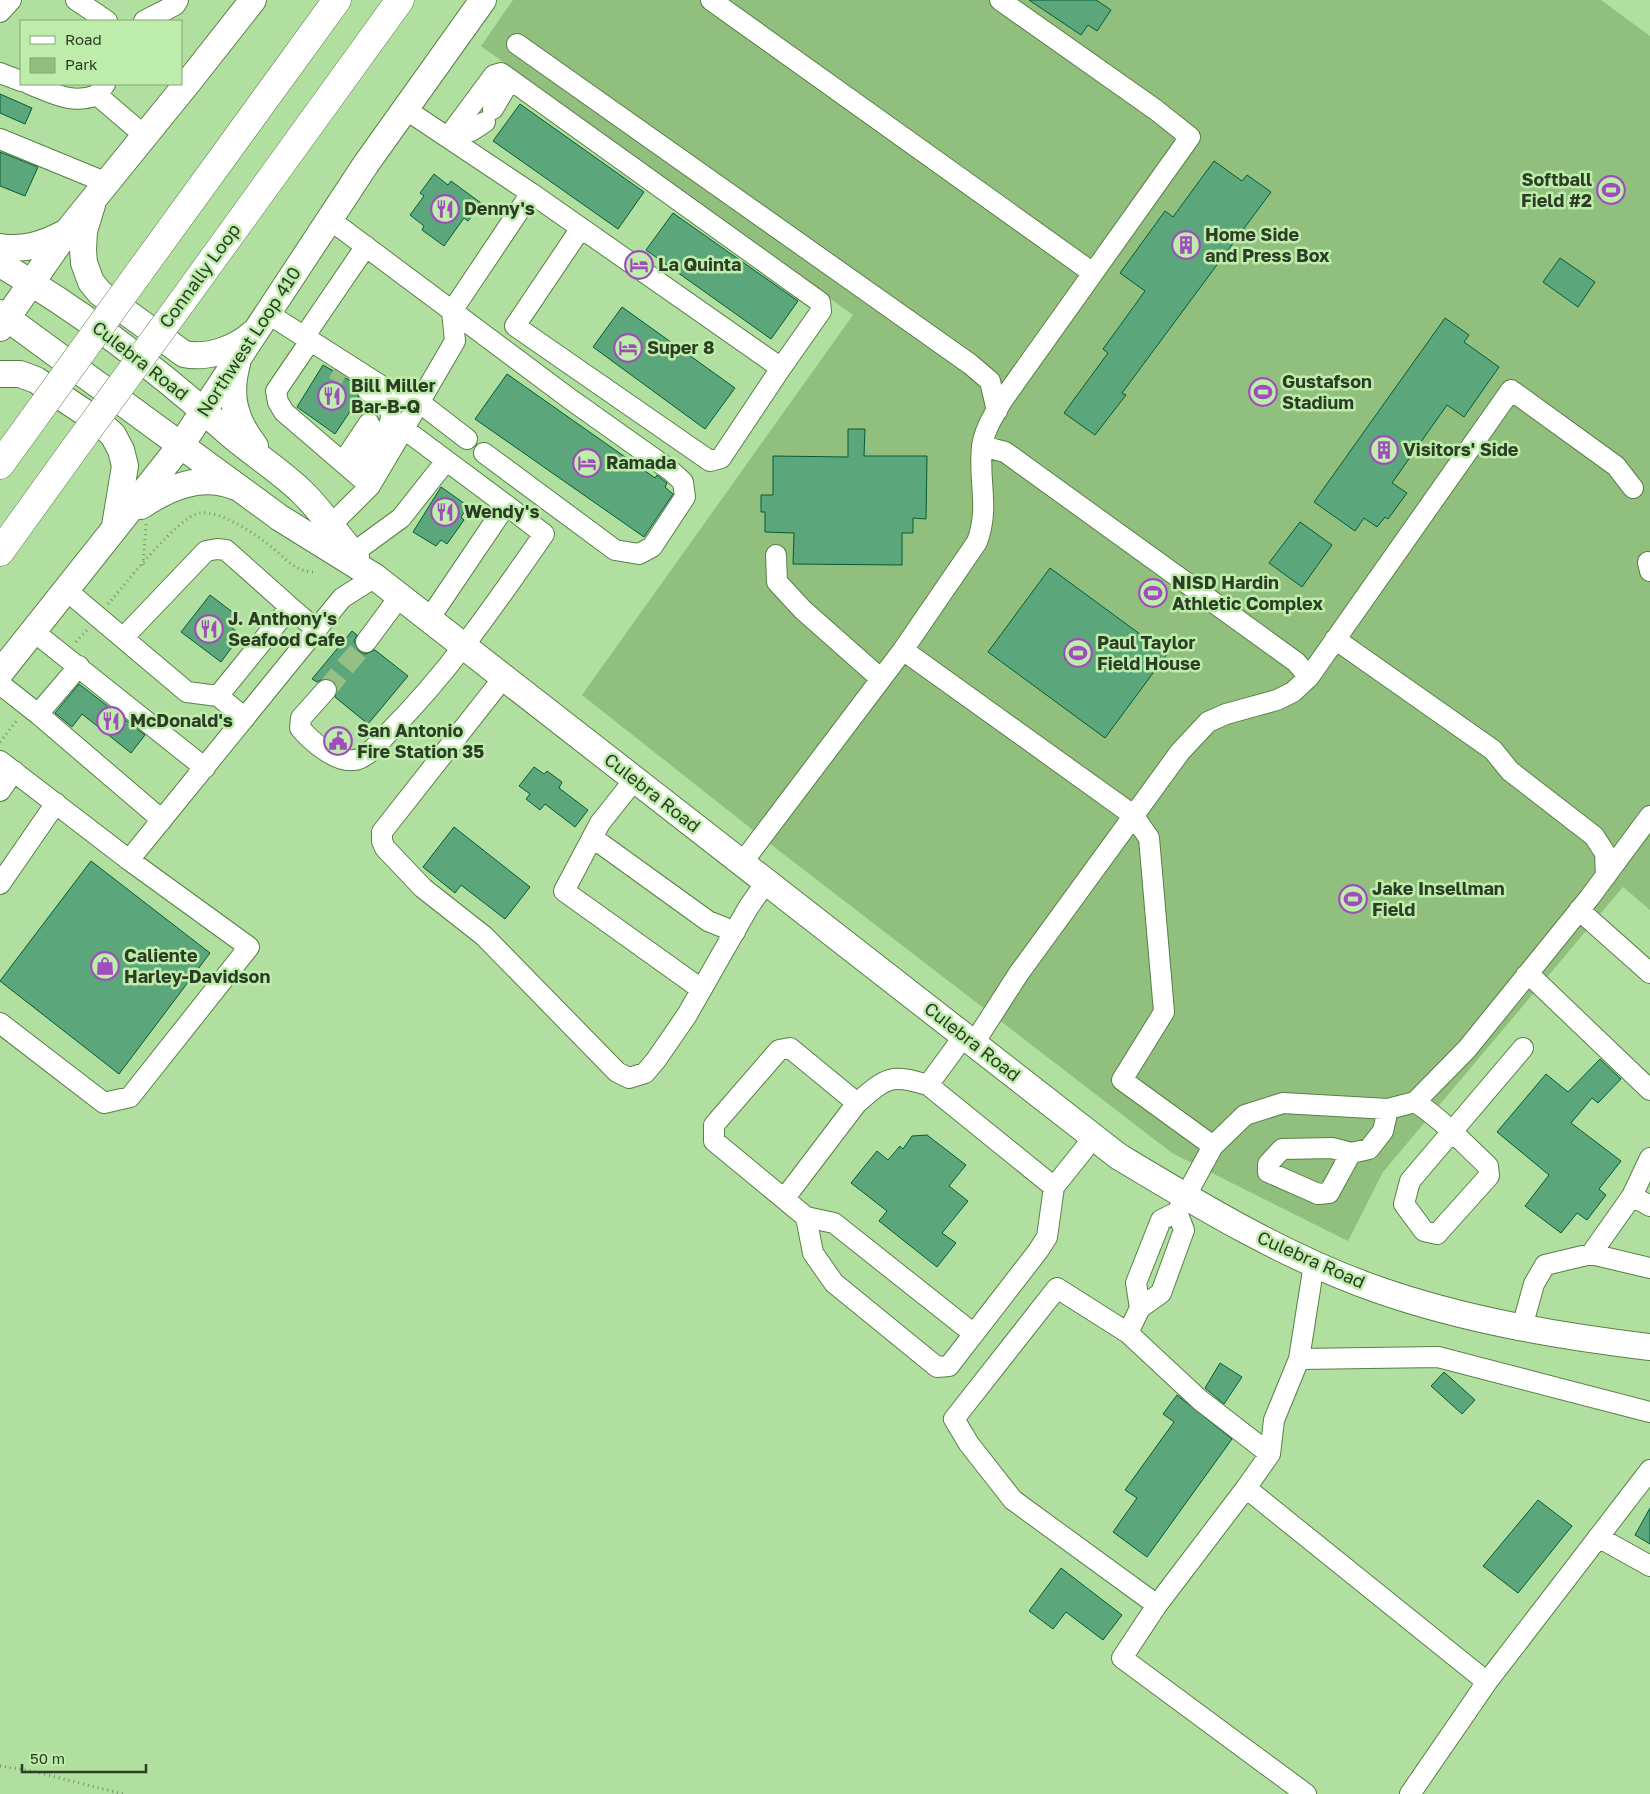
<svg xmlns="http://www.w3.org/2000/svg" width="1650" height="1794" font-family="'Golos Text',sans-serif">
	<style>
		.green { fill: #91bf7d }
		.building { fill: #5ca67b; stroke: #045c36 }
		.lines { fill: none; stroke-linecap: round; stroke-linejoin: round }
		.minor-tunnel { stroke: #96bf86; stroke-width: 20; stroke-dasharray: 20 10; stroke-linecap: butt }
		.minor-casing { stroke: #578145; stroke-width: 22 }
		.major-casing { stroke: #578145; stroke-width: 28 }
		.highway-casing { stroke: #578145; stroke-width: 29 }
		.path { stroke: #749667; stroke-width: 3; stroke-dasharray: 1 4; stroke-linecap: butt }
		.minor { stroke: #fff; stroke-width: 20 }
		.major { stroke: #fff; stroke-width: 26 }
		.highway { stroke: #fff; stroke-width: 28 }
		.highway-bridge-casing { stroke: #578145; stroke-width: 29; stroke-linecap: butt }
		.highway-bridge { stroke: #fff; stroke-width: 28 }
		.labels { text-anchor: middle; stroke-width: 5; stroke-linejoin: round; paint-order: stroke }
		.poi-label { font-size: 18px; font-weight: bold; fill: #2b3d24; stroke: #beecab; text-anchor: start }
		.street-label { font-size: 18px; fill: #2b3d24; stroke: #beecab }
	</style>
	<rect width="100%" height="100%" fill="#b1df9f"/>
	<path class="green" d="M513,0H1601L1650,36V910L1623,887L1383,1172L1348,1241L1172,1153L782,853L582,695L853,315L481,46Z"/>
	<path class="building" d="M1029,0H1096L1111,10L1097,31L1088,25L1081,35Z
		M0,94L32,108L25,124L0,113Z
		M520,104L644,192L618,229L493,141Z
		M0,152L38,167L25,196L0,186Z
		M1214,161L1242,181L1247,175L1271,192L1122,393L1126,395L1095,435L1064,413L1108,353L1103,349L1145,291L1120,273L1165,211L1173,217Z
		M434,174L448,185L451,181L481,203L468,221L464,218L444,246L422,230L424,226L410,215L424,196L420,193Z
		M673,213L798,301L771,339L646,250Z
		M1560,258L1595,282L1578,307L1543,282Z
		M622,307L735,388L705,429L593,347Z
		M1445,318L1469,335L1464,342L1499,367L1464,417L1447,405L1392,483L1407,493L1388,519L1385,517L1377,527L1364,518L1355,531L1314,502Z
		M323,365L358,385L356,391L359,398L335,434L297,407Z
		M507,374L655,478L657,475L667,483L665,487L673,494L644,537L475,419Z
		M848,429H865L864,456H927L926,519L913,518V533H902V565L793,564L794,533L765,532V512H761V495H773V456L848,457Z
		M441,487L468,506L461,517L464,520L447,544L441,540L436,546L413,532Z
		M1300,522L1332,545L1302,587L1269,563Z
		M1050,568L1167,654L1105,738L988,652Z
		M210,595L239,617L231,627L241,635L221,662L181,632Z
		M352,631L357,635L354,641L359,651L365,654L375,650L408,676L368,724L335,697L337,687L334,681L323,679L317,682L312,679Z
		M79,684L145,735L131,753L82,714L72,727L55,713Z
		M534,767L544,774L547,771L562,782L559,788L588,810L575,827L545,804L540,810L526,799L530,794L519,786Z
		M454,827L530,887L505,919L461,885L455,893L423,867Z
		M91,861L210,953L119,1074L0,981Z
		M1600,1059L1621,1079L1598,1103L1592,1098L1571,1123L1621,1161L1599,1189L1606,1195L1587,1220L1577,1213L1561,1233L1525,1206L1549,1175L1497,1132L1546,1074L1568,1092Z
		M927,1135L966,1165L949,1186L968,1201L942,1233L956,1243L937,1267L879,1221L887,1211L851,1183L877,1151L888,1160L900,1146L903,1149L912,1136Z
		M1220,1363L1242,1377L1224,1404L1205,1388Z
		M1444,1372L1475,1400L1462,1414L1431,1386Z
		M1177,1395L1232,1439L1147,1557L1113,1532L1137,1498L1125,1490L1174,1422L1163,1414Z
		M1538,1500L1572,1526L1518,1593L1483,1566Z
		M1650,1508V1544L1635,1535Z
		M1061,1568L1122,1615L1103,1640L1066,1612L1053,1629L1029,1611Z"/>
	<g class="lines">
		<path class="minor-tunnel" d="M334,369L346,376
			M326,690L366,642"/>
		<defs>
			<path id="minor" d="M76,0L107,21
				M711,0L1093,273
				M0,12L11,0
				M144,21L175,5L178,0
				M517,44L970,364L990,381L997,411
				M0,73L21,81
				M29,84C53,93 72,105 97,95
				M105,84L97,95L145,136
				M405,109L531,193L452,311L455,341L416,408
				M493,109L510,80
				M455,128L471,131L485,122
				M448,137L494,75L501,73L820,302L821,311L781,368
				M0,139L107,183
				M531,193L781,368L721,458L710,461L515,326L581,228
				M329,219L570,399L670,470L683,482L685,497L652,547L639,554L615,550L484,453
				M267,313L416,408L370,486L330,526
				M304,337L366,246
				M310,341L276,391L278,402L284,412L370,486
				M419,402L467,439
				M404,429L506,505L429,619
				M982,446L1005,452L1296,662L1309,677
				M343,462L369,423
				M358,475C366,461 390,432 391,417C391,405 377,396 368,391
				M353,553L401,518L446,461
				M776,555L777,582L803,610L881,679
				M1648,562L1650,571
				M66,590L187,692L218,696L245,718
				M33,631L205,768
				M123,638L206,551L217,549L226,550L290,607
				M1335,639L1493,750L1510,771L1594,836L1605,853L1606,876
				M366,642L400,596
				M903,650L1133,815L1149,838L1164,1012L1122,1080L1213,1146
				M504,677L382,832V841L385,848L423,888L484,936L617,1072L629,1078L645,1073L656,1060L687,1015L748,908L766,882
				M0,684L38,714L162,820
				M326,690L301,718L300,728C311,741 336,763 354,760C367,759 380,741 389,732C449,672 496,603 544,534L506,505
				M218,696L290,607L317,630
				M38,714L79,666
				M0,761L129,860L342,598L375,577
				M635,779L600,823L564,891L701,989
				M0,791L14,771
				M593,838L708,921L735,932
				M742,863L903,650L977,542C990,507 978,481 982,447C984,430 994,415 1002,401L1190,137L1156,110L1000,0
				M0,884L56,803
				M1579,910L1650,973
				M1526,975L1536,981L1650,1090
				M0,1023L104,1103L130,1097L249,947L129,860
				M974,1043L1019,973L1180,752L1208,722L1226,714L1277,700L1293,692L1309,677L1511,390L1616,466L1633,488
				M928,1085L964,1036
				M1415,1102C1442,1119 1464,1144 1488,1166L1489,1176L1437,1234L1424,1231L1404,1204L1410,1181L1523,1048
				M1351,1153L1329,1193L1318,1194L1268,1172V1164L1282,1149L1332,1148L1351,1153L1369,1149L1383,1131L1388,1109
				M1054,1187L1047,1237L1038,1251L949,1366L937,1367L834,1283L813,1253L806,1217L714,1141V1125L779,1050L790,1048L857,1103C886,1078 890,1073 928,1085L1054,1187L1094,1137
				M1632,1196L1650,1206
				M784,1199L857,1103
				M1177,1212L1184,1230L1161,1293L1140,1308L1128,1333L1057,1288L954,1419L969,1444L1013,1500L1157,1605L1122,1658L1306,1794
				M806,1217L834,1223L974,1334
				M1591,1254L1632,1196L1650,1158
				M1140,1308L1136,1283L1161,1220L1177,1212L1213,1146L1245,1115L1283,1103L1388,1109L1415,1102L1467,1049L1590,897L1650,816
				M1522,1327L1534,1284L1545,1265L1591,1254L1650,1268
				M1128,1333L1200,1400L1270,1454L1246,1488L1487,1682
				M1299,1359L1438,1357L1650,1412
				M1270,1454L1274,1420L1299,1359L1314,1264
				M1598,1537L1650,1566
				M1157,1605L1246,1488
				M1410,1794L1487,1682L1650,1470"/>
			<path id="major" d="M92,205L84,231L83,250L84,263L91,282L100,293L184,354C207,359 235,349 252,334
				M0,247C24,251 44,244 65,233
				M0,264C79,310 154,367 223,428C248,451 277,468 302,492C322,511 337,536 356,556
				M0,313L280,518L375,577L1118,1156C1201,1206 1285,1257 1376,1289C1464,1320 1558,1336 1650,1347
				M0,328L66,233L190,80L253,0
				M237,364C228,396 235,421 255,446
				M0,374H20L36,380L99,422L113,435L121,450L125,466L115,526
				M141,506C169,487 202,473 236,487
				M0,673L181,445L366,164L483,0"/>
			<path id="highway" d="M138,274L337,0
				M181,303L400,0
				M0,465L34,418
				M0,552L72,452"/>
		</defs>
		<use href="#minor" class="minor-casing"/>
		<use href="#major" class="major-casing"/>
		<use href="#highway" class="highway-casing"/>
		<path class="path" d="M143,565L146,524
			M108,604C124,586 179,515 200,513C221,510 259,536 275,550C289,562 298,573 317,572
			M76,642L87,630
			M0,742L18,719
			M0,1766L32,1771L123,1794"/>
		<use href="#minor" class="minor"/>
		<use href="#major" class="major"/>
		<use href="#highway" class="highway"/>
		<defs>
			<path id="highway-bridge" d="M34,418L138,274
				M72,452L181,303"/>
		</defs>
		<use href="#highway-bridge" class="highway-bridge-casing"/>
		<use href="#highway-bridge" class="highway-bridge"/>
	</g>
	<defs>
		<symbol id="stadium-ring" viewBox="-11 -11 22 22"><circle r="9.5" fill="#beecab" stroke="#a04dbc" stroke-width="1.5"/><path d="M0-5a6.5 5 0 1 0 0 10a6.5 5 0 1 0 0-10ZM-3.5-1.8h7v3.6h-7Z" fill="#a04dbc"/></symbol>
		<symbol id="restaurant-ring" viewBox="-11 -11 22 22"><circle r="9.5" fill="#beecab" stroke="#a04dbc" stroke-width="1.5"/><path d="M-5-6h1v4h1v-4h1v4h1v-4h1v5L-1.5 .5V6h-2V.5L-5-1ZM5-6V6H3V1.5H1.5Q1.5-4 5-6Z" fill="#a04dbc"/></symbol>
		<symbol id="building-ring" viewBox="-11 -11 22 22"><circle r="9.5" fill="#beecab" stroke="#a04dbc" stroke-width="1.5"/><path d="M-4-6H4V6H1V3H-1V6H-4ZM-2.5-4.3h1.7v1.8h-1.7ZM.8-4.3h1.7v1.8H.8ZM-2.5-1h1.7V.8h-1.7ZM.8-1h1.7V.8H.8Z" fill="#a04dbc"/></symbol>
		<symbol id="hotel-ring" viewBox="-11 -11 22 22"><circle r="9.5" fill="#beecab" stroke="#a04dbc" stroke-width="1.5"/><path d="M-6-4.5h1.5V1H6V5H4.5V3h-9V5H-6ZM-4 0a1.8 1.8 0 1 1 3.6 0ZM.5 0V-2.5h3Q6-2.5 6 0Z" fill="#a04dbc"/></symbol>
		<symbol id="civic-ring" viewBox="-11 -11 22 22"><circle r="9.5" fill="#beecab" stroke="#a04dbc" stroke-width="1.5"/><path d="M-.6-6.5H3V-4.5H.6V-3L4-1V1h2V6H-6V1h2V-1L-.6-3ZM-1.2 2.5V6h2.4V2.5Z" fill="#a04dbc"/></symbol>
		<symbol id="shop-ring" viewBox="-11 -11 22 22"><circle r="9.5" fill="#beecab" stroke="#a04dbc" stroke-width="1.5"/><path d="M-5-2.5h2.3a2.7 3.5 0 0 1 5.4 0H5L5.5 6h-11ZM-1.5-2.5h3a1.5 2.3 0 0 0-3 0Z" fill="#a04dbc"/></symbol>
	</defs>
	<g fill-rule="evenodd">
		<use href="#stadium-ring" x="1595" y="174" width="32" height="32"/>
		<use href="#restaurant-ring" x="429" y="193" width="32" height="32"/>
		<use href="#building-ring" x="1170" y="229" width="32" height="32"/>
		<use href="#hotel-ring" x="623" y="249" width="32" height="32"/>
		<use href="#hotel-ring" x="612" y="332" width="32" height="32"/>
		<use href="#stadium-ring" x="1247" y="376" width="32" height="32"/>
		<use href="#restaurant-ring" x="316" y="380" width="32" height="32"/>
		<use href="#building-ring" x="1368" y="434" width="32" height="32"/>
		<use href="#hotel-ring" x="571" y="447" width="32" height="32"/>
		<use href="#restaurant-ring" x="429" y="496" width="32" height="32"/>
		<use href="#stadium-ring" x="1137" y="577" width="32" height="32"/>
		<use href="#restaurant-ring" x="193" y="613" width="32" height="32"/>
		<use href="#stadium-ring" x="1062" y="637" width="32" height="32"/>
		<use href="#restaurant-ring" x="95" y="705" width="32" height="32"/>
		<use href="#civic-ring" x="322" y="725" width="32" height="32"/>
		<use href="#stadium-ring" x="1337" y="883" width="32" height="32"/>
		<use href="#shop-ring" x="89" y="950" width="32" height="32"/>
	</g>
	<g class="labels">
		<g class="poi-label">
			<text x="1592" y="186" text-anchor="end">Softball<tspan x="1592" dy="21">Field #2</tspan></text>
			<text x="464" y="215">Denny's</text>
			<text x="1205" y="241">Home Side<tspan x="1205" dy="21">and Press Box</tspan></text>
			<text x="658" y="271">La Quinta</text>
			<text x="647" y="354">Super 8</text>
			<text x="1282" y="388">Gustafson<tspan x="1282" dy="21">Stadium</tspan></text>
			<text x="351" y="392">Bill Miller<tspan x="351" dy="21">Bar-B-Q</tspan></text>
			<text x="1403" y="456">Visitors' Side</text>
			<text x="606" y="469">Ramada</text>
			<text x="464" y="518">Wendy's</text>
			<text x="1172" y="589">NISD Hardin<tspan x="1172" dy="21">Athletic Complex</tspan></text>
			<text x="228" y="625">J. Anthony's<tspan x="228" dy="21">Seafood Cafe</tspan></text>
			<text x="1097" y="649">Paul Taylor<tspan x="1097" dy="21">Field House</tspan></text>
			<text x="130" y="727">McDonald's</text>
			<text x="357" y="737">San Antonio<tspan x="357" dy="21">Fire Station 35</tspan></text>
			<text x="1372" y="895">Jake Insellman<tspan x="1372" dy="21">Field</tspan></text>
			<text x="124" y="962">Caliente<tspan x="124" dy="21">Harley-Davidson</tspan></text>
		</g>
		<g class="street-label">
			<text transform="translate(200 276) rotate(-54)" y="6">Connally Loop</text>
			<text transform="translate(249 342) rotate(-57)" y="6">Northwest Loop 410</text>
			<text transform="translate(140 361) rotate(38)" y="6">Culebra Road</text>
			<text transform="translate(652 793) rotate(38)" y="6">Culebra Road</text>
			<text transform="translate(972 1042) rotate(38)" y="6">Culebra Road</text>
			<text transform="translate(1311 1260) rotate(24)" y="6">Culebra Road</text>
		</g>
	</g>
	<rect x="20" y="20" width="162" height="65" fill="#beecab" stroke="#83a675"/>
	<rect x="30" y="36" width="25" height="8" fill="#ffffff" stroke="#83a675"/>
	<text x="65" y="45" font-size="15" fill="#2b3d24">Road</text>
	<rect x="30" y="58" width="25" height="15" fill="#91bf7d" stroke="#83a675"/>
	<text x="65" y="70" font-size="15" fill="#2b3d24">Park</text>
	<path d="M22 1764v8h124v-8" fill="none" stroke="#2b3d24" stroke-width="2.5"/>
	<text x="30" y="1764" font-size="15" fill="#2b3d24" stroke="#beecab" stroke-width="4" paint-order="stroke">50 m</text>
</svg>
